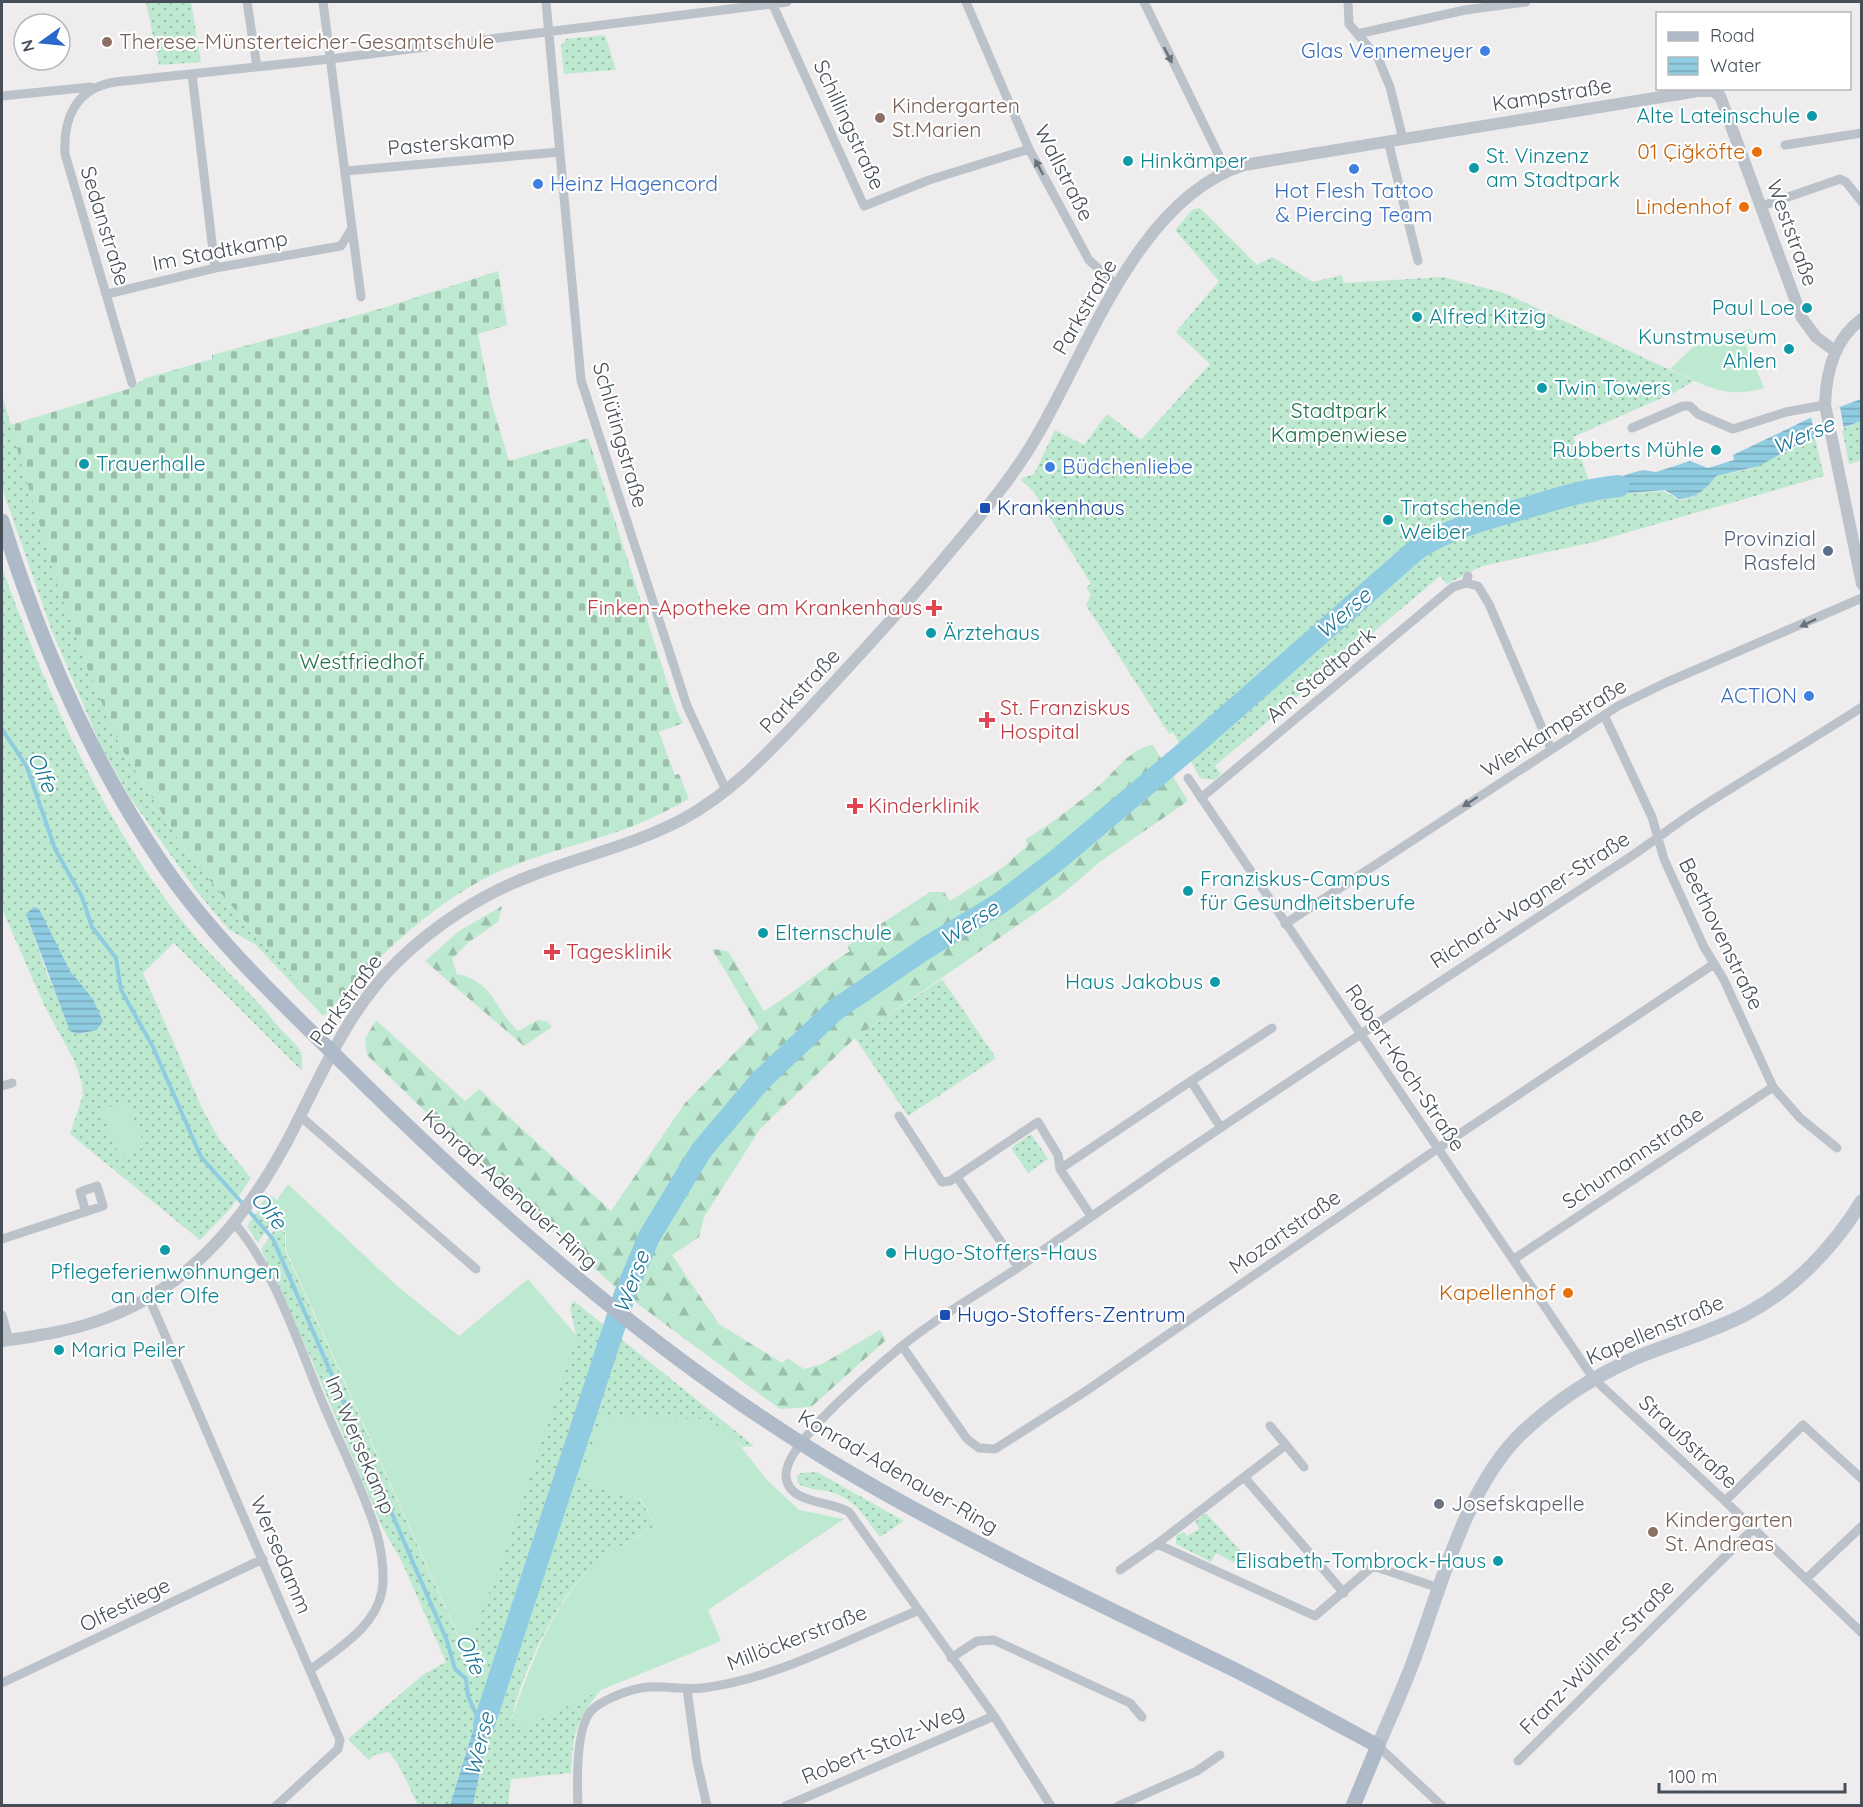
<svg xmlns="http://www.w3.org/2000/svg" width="1863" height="1807" font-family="Quicksand,sans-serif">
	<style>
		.grass { fill: url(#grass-dots); fill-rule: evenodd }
		.forest { fill: url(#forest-firs) }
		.cemetery { fill: url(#cemetery-stones) }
		.garden { fill: #bee9d1 }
		.water { fill: url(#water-rules) }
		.pier { fill: #eeecec }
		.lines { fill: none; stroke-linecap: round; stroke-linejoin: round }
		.stream { stroke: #8fcce1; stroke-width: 4 }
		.river { stroke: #8fcce1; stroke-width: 22 }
		.minor { stroke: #bbc2ca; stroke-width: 9 }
		.tertiary { stroke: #bbc2ca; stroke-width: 12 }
		.secondary { stroke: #bbc3ce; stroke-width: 14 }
		.primary { stroke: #aebac8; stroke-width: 15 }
		.oneway { fill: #69717a }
		.education-dot { fill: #8d6e63; stroke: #fff; stroke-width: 2 }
		.shop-dot { fill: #3f7fe0; stroke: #fff; stroke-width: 2 }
		.culture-dot { fill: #0f9aa8; stroke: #fff; stroke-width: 2 }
		.food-dot { fill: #e8710a; stroke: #fff; stroke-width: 2 }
		.transit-dot { fill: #1a4fb4; stroke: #fff; stroke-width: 2 }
		.service-dot { fill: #5c6f8a; stroke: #fff; stroke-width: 2 }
		.health-dot { fill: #e0444e; stroke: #fff; stroke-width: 2 }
		.worship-dot { fill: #6b7280; stroke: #fff; stroke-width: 2 }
		.labels { text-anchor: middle; stroke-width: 4.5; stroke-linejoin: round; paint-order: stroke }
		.education-label { font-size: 21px; fill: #785e54; stroke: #fff; text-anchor: start }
		.shop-label { font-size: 21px; fill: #366cbe; stroke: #fff; text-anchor: end }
		.street-label { font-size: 21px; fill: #464e57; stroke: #fff }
		.culture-label { font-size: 21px; fill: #0d838f; stroke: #fff; text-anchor: start }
		.food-label { font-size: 21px; fill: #c56008; stroke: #fff; text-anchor: end }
		.park-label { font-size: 21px; fill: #20704c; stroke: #fff }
		.transit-label { font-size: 21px; fill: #164399; stroke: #fff; text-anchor: start }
		.service-label { font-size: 21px; fill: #4e5e75; stroke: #fff; text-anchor: end }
		.health-label { font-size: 21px; fill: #be3a42; stroke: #fff; text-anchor: start }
		.worship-label { font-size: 21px; fill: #5b616d; stroke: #fff; text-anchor: start }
		.water-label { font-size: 22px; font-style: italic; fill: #1b7595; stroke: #fff }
	</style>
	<defs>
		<pattern id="grass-dots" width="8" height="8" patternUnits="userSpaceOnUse" patternTransform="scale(1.5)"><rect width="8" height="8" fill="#bee9d1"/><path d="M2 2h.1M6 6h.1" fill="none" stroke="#9cbfac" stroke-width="1.8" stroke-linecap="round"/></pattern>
		<pattern id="forest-firs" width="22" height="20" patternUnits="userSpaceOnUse" patternTransform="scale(1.5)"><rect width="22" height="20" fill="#bee9d1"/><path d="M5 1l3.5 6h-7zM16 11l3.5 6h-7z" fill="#9cbfac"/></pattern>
		<pattern id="cemetery-stones" width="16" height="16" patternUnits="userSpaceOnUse" patternTransform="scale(1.5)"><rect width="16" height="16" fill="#bee9d1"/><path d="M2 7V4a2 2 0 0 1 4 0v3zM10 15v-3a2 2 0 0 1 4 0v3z" fill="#9cbfac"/></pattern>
		<pattern id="water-rules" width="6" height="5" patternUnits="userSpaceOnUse" patternTransform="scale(1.5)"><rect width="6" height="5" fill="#8fcce1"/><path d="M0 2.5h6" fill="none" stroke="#77a8b9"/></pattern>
	</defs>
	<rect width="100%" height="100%" fill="#eeecec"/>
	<path class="grass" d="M146,2H191L201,62L159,65Z
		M605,35L616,70L564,74L561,46L566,39Z
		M1200,208L1257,265L1272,257L1313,282L1342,275L1344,283L1443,277L1504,293L1694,381L1673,393L1573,437L1590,483C1531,499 1466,511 1413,543L1181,745L1172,732L1169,734L1086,605L1091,595L1086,587L1091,584L1034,492L1020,479L1034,474L1055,430L1084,445L1107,414L1141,440L1210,364L1176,332L1219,281L1175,230L1192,210Z
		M2,395L54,572L120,746L188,855L311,998L327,1013L323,1016L256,945L228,929L195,889L131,799L100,744L52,631L2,488Z
		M1861,421V460L1849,464L1842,429Z
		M1815,438L1824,476L1594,542L1482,566L1447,584L1440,576L1215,766L1221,774L1214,780L1200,778L1188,756L1421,555L1439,543L1478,528L1594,496L1664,491L1679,500C1697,497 1706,491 1716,476L1750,469Z
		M2,567C48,697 107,833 197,939C223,969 253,994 277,1025C284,1034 293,1040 299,1049C303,1054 302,1064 302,1071L174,943L143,973L201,1106L219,1139L251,1178L230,1209L200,1240L70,1134L83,1095L82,1083L74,1060L45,1007L2,909ZM27,917L50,935L70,971L93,999L103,1021L97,1030L78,1034L48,977Z
		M942,979L996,1058L908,1116L855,1038Z
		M1031,1134L1048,1159L1028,1173L1011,1148Z
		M258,1211L271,1223L258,1243L247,1226Z
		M276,1228L285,1232V1250L465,1652L496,1575L576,1335L570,1308L574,1301L754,1446L742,1447L734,1438L580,1481L640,1500L656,1525C634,1539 607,1553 588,1571C553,1604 522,1674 511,1720L518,1729L601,1690C575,1721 573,1733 571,1773L511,1779L508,1805H473L490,1723L491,1697L474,1727L450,1805H418L398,1764L389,1752L374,1755L369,1760L348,1739L424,1674L446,1662L401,1560L382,1527L309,1354L261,1249Z
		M817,1472L904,1521L880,1537C868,1522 856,1501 837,1494C825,1489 806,1491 797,1482V1476L801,1473Z
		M1206,1513L1252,1563L1246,1569L1216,1553L1211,1562L1176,1544V1536L1183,1532L1187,1536L1199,1529L1195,1522Z"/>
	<path class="forest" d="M1153,745L1162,760L1054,857L997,900L923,944L833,1005L756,1077L697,1148L662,1201L620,1291L507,1191L367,1055L365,1039L376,1020L465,1101L479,1089L611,1211L685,1103L759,1028L712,949L728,951L764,1011C794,993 820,970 850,951L847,946L930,892H944L950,901L1002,868L1027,846L1026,839C1050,825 1072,807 1094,790C1112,776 1129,748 1153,745Z
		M1171,773L1188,801L1101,861L1060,896L855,1038L760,1129L704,1217L699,1237L672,1255L719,1324L782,1363L787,1358L804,1369L822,1364L880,1330L886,1340L811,1407L780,1409L631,1299L654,1239L672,1205L707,1152L765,1083L839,1014L1002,906L1061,863Z
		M502,906L498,922L469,942L452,959L457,974C494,982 493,1007 518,1031L538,1020L547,1021L552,1027L524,1046L425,961L459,931Z"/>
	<path class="cemetery" d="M498,271L507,325L478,334L491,401L509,461L588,438L676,709L683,723L659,732L675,775L679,774L689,799C670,809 651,819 631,827C588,843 540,853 498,872C431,903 376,959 327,1013L311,998L188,855L120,746L88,670L58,586L10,425L128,389L146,378L212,359V355L383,308Z"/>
	<path class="garden" d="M1751,329L1755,342L1746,345L1764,388C1727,400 1704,385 1670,369L1693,347Z
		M127,1101L145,1147L120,1157L102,1110Z
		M288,1184L396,1285L459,1336L528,1279L576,1335L496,1575L466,1653L286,1250V1232L257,1209L269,1194L277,1200Z
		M601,1417L708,1419L734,1438L767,1480L799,1510L844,1519L708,1610L721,1641L601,1690L518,1729L511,1720C530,1668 548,1613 587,1572C604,1554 636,1539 656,1525L641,1500L580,1481Z"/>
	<path class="water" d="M1861,399V421L1799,444L1759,466L1716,476C1705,491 1697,497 1679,499L1665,490L1629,493L1590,489L1628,474L1643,470L1656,472L1690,461L1708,468L1734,460L1733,455L1810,418Z
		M34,907L39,909L70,971L93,999L103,1021L97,1030L78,1034L70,1031L27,917V913Z
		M491,1696L490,1723L473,1805H450L474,1727Z"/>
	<path class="pier" d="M1840,407L1844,430L1816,440L1811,417Z"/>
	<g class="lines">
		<path class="stream" d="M2,729L27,767L55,849L82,897L92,927L116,958L121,990L153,1047L201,1157L243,1204
			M248,1210L273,1239L447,1641L455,1669L466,1679L468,1696L479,1721"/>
		<path class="river" d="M484,1724L625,1294L649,1237L701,1151L760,1081L835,1010L926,948L999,904L1057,860L1196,743L1417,549C1451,527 1490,518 1529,507C1559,498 1588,489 1619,486"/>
		<path class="minor" d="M247,2L257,67
			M546,2L581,380L687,706L726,790
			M966,2L1029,149L1089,260L1116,285
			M1144,2L1226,170
			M1348,2L1349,24L1378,58L1390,87L1403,139
			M772,3L864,206L929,180L1029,149
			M1357,34L1465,10L1526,2
			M192,74L215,268
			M2,96L91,87
			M1388,141L1418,261
			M1785,145L1862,133
			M345,171L560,152
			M1762,206L1840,179L1846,182L1862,202
			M352,228L361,297
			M107,294L215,268L341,246L352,228L323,2
			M132,383L65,154C63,118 76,88 115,82L330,59L787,2
			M1632,428L1683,406H1690L1698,414L1733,429L1786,412L1825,405
			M1466,583L1478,586L1489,604L1551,749
			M1604,715L1652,817L1664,859L1704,947L1724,980L1773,1087L1800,1118L1837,1148
			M1188,778L1593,1378L1725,1501L1862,1633
			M1201,798L1453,587L1466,583L1468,576
			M1285,924L1618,706L1665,683L1862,598
			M2,1086L12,1083
			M300,1116L476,1269
			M899,1116L942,1182L950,1181L1038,1122L1058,1155L1060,1169
			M1221,1128L1191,1081L1272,1028
			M957,1177L1018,1267
			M1091,1216L1060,1169L1191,1081
			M234,1223C273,1266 301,1351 324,1406C341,1446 362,1487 375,1528C381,1546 385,1572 382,1591C375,1628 337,1649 310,1670
			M2,1239L103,1206L97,1186L80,1192L86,1212
			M1514,1259L1773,1087
			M149,1298L340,1740L338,1749L276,1806
			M2,1315L9,1340
			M902,1346L967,1439L979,1448L995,1449L1086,1391L1437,1149L1714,964
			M1286,1445L1304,1467
			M1244,1477L1286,1445L1270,1426
			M1725,1501L1803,1425L1862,1479
			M1120,1570L1157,1544
			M1806,1579L1862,1526
			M1344,1593L1244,1477L1157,1544L1315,1616L1373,1566L1439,1588
			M951,1658L977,1641L994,1640L1130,1703L1142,1717
			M2,1683L263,1559
			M687,1689L697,1762L707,1806
			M1378,1746L1442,1806
			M1518,1761L1753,1529
			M578,1806C577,1783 575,1723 594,1708C607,1698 632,1688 649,1687C667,1686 685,1690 703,1688C778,1678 848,1639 917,1611
			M786,1806L994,1716
			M1051,1806L994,1716L849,1512C831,1500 788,1505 786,1476C784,1443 877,1367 902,1346C939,1316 980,1293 1019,1267C1070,1232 1120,1197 1170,1162C1321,1060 1472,960 1624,861C1650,844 1674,825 1700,808C1753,774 1808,742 1862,707
			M1118,1806L1197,1771L1220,1755"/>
		<path class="tertiary" d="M1862,319C1834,339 1826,372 1825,405L1862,584
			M2,1341C37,1336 72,1331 106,1318C198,1284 258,1203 299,1118C327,1062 352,1006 398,961C436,924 484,893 533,875C583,856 636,844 683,819C731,793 767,754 804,715C853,662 902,610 947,555C979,517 1013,478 1038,434C1089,346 1139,198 1244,165L1698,91H1713L1720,96L1802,318L1816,337L1835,351"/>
		<path class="secondary" d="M1378,1746C1391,1715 1405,1685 1416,1654C1442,1582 1467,1484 1524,1431C1556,1401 1593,1377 1633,1359C1670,1343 1710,1333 1746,1314C1794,1289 1834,1247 1862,1201"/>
		<path class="primary" d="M2,521C40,643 91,760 163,865C214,939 279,1000 342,1062C491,1210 649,1351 828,1460C959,1539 1098,1603 1235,1670C1283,1694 1330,1720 1378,1746L1353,1806"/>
	</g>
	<defs><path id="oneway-solid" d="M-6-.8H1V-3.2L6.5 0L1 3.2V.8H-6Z" transform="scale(1.5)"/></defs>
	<g class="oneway">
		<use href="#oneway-solid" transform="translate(1168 55) rotate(63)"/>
		<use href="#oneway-solid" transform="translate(1039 167) rotate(-118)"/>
		<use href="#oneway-solid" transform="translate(1808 623) rotate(155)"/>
		<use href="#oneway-solid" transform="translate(1470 802) rotate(147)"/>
	</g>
	<g class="education-dot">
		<circle cx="107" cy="42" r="6"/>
		<circle cx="880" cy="118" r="6"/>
		<circle cx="1653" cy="1532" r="6"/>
	</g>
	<g class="shop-dot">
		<circle cx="1485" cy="51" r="6"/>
		<circle cx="1354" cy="169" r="6"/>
		<circle cx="538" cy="184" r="6"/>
		<circle cx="1050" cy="467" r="6"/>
		<circle cx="1809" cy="696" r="6"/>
	</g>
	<g class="culture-dot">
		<circle cx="1812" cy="116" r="6"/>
		<circle cx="1128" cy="161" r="6"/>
		<circle cx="1474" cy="168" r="6"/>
		<circle cx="1807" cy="308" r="6"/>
		<circle cx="1417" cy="317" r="6"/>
		<circle cx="1789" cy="349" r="6"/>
		<circle cx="1542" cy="388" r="6"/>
		<circle cx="1716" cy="450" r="6"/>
		<circle cx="84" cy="464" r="6"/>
		<circle cx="1388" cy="520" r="6"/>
		<circle cx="931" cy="633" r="6"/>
		<circle cx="1188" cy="891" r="6"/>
		<circle cx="763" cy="933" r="6"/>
		<circle cx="1215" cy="982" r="6"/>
		<circle cx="165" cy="1250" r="6"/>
		<circle cx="891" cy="1253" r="6"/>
		<circle cx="59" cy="1350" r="6"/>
		<circle cx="1498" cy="1561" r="6"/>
	</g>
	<g class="food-dot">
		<circle cx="1757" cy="152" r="6"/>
		<circle cx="1744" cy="207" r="6"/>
		<circle cx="1568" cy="1293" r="6"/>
	</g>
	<g class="transit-dot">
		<rect x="979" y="502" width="12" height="12" rx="3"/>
		<rect x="939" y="1309" width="12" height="12" rx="3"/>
	</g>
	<circle class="service-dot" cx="1828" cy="551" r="6"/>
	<g class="health-dot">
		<path d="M931 599h6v6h6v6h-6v6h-6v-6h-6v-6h6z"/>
		<path d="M984 711h6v6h6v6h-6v6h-6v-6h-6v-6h6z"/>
		<path d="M852 797h6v6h6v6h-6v6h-6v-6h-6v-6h6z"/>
		<path d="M549 943h6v6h6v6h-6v6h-6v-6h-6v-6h6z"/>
	</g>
	<circle class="worship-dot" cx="1439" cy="1504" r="6"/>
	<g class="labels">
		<g class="education-label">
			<text x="119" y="49">Therese-Münsterteicher-Gesamtschule</text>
			<text x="892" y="113">Kindergarten<tspan x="892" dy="24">St.Marien</tspan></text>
			<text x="1665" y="1527">Kindergarten<tspan x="1665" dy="24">St. Andreas</tspan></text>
		</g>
		<g class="shop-label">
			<text x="1473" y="58">Glas Vennemeyer</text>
			<text x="550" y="191" text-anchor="start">Heinz Hagencord</text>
			<text x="1354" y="198" text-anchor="middle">Hot Flesh Tattoo<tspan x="1354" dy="24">&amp; Piercing Team</tspan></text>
			<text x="1062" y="474" text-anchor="start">Büdchenliebe</text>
			<text x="1797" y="703">ACTION</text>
		</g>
		<g class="street-label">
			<text transform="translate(1552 95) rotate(-9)" y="7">Kampstraße</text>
			<text transform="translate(849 125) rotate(65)" y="7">Schillingstraße</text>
			<text transform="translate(451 143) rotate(-5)" y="7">Pasterskamp</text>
			<text transform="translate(1064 173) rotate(63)" y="7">Wallstraße</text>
			<text transform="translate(105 226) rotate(73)" y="7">Sedanstraße</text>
			<text transform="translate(1792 233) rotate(70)" y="7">Weststraße</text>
			<text transform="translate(220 251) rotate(-11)" y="7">Im Stadtkamp</text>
			<text transform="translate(1085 307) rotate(-60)" y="7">Parkstraße</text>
			<text transform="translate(620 435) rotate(74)" y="7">Schlütingstraße</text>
			<text transform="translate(1321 675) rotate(-40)" y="7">Am Stadtpark</text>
			<text transform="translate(800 691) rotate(-47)" y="7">Parkstraße</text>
			<text transform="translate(1554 728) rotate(-32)" y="7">Wienkampstraße</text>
			<text transform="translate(1530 900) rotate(-33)" y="7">Richard-Wagner-Straße</text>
			<text transform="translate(1721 934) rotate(64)" y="7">Beethovenstraße</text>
			<text transform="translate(346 1000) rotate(-54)" y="7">Parkstraße</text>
			<text transform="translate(1405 1068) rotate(56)" y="7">Robert-Koch-Straße</text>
			<text transform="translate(1633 1158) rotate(-34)" y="7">Schumannstraße</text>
			<text transform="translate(510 1190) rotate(42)" y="7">Konrad-Adenauer-Ring</text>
			<text transform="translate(1285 1232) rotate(-35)" y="7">Mozartstraße</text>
			<text transform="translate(1655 1330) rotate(-23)" y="7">Kapellenstraße</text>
			<text transform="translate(1688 1442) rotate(43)" y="7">Straußstraße</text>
			<text transform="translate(360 1445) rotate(67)" y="7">Im Wersekamp</text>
			<text transform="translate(898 1472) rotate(30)" y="7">Konrad-Adenauer-Ring</text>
			<text transform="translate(281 1555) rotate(67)" y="7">Wersedamm</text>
			<text transform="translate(125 1605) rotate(-26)" y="7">Olfestiege</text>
			<text transform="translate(797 1638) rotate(-21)" y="7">Millöckerstraße</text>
			<text transform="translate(1597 1657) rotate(-45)" y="7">Franz-Wüllner-Straße</text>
			<text transform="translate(883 1744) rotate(-23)" y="7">Robert-Stolz-Weg</text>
		</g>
		<g class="culture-label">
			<text x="1800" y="123" text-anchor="end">Alte Lateinschule</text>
			<text x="1486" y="163">St. Vinzenz<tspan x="1486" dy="24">am Stadtpark</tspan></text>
			<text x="1140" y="168">Hinkämper</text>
			<text x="1795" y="315" text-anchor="end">Paul Loe</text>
			<text x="1429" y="324">Alfred Kitzig</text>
			<text x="1777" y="344" text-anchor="end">Kunstmuseum<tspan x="1777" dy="24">Ahlen</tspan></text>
			<text x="1554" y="395">Twin Towers</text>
			<text x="1704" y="457" text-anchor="end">Rubberts Mühle</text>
			<text x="96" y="471">Trauerhalle</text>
			<text x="1400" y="515">Tratschende<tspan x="1400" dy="24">Weiber</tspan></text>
			<text x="943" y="640">Ärztehaus</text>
			<text x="1200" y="886">Franziskus-Campus<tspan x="1200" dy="24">für Gesundheitsberufe</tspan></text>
			<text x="775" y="940">Elternschule</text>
			<text x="1203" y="989" text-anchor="end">Haus Jakobus</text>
			<text x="903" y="1260">Hugo-Stoffers-Haus</text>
			<text x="165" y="1279" text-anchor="middle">Pflegeferienwohnungen<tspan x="165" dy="24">an der Olfe</tspan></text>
			<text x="71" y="1357">Maria Peiler</text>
			<text x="1486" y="1568" text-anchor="end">Elisabeth-Tombrock-Haus</text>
		</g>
		<g class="food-label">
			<text x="1745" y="159">01 Çiğköfte</text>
			<text x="1732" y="214">Lindenhof</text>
			<text x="1556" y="1300">Kapellenhof</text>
		</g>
		<g class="park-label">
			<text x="1339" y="418">Stadtpark<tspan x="1339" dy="24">Kampenwiese</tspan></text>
			<text x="362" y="669">Westfriedhof</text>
		</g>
		<g class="transit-label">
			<text x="997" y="515">Krankenhaus</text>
			<text x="957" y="1322">Hugo-Stoffers-Zentrum</text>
		</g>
		<g class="service-label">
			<text x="1816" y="546">Provinzial<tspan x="1816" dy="24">Rasfeld</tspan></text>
		</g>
		<g class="health-label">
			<text x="922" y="615" text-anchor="end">Finken-Apotheke am Krankenhaus</text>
			<text x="1000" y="715">St. Franziskus<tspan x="1000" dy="24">Hospital</tspan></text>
			<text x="868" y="813">Kinderklinik</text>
			<text x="566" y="959">Tagesklinik</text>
		</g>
		<g class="worship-label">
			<text x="1451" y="1511">Josefskapelle</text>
		</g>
		<g class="water-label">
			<text transform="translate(1803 435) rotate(-23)" y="8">Werse</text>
			<text transform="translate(1343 613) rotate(-41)" y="8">Werse</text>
			<text transform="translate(43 772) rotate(66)" y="8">Olfe</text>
			<text transform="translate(969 923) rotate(-33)" y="8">Werse</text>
			<text transform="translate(269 1210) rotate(50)" y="8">Olfe</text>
			<text transform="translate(631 1282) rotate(-69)" y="8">Werse</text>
			<text transform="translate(471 1654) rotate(66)" y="8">Olfe</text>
			<text transform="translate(479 1744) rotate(-76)" y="8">Werse</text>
		</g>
	</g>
	<rect width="1863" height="1807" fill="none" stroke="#464e57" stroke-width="6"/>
	<rect x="1656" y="12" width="195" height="78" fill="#ffffff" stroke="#b5b8bc" stroke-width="1.5"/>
	<rect x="1668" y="32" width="30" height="9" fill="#aebac8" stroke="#b5b8bc" stroke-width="1.5"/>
	<text x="1710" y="42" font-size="18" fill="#464e57">Road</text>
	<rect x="1668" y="57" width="30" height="18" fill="url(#water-rules)" stroke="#b5b8bc" stroke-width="1.5"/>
	<text x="1710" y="72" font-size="18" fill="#464e57">Water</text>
	<g transform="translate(42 42) rotate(255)"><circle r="28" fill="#ffffff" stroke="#b5b8bc" stroke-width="1.5"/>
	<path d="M0-4.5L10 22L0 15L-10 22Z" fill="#2c68c9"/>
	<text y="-9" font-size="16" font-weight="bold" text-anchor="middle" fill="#464e57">N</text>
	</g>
	<path d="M1659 1783v9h186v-9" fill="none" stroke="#464e57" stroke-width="3"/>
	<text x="1668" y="1783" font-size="18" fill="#464e57" stroke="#ffffff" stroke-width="4.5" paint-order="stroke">100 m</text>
</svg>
